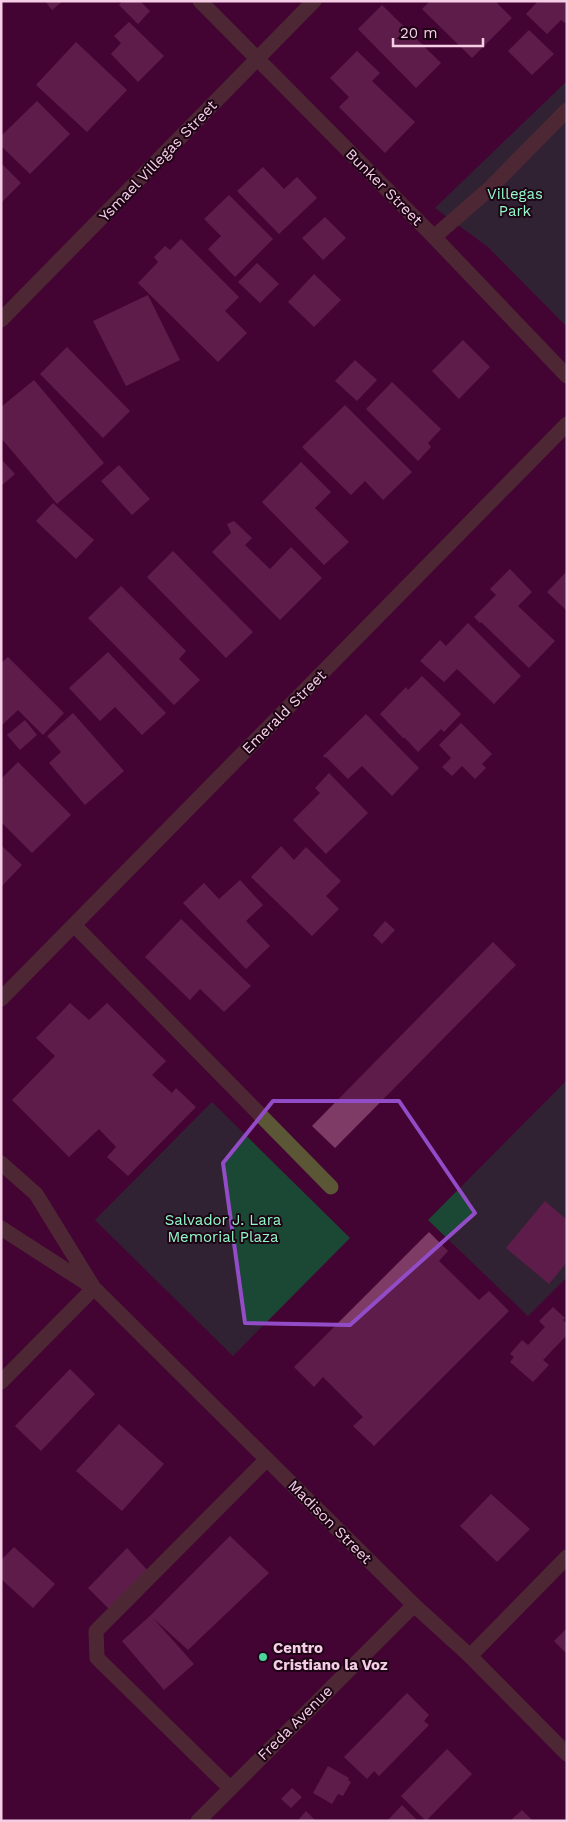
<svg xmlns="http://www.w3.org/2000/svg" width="568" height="1822" font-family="'Work Sans',sans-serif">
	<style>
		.green { fill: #1b4834 }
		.building { fill: #7d3b66 }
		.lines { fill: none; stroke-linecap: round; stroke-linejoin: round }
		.minor { stroke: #5a5636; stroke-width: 15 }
		.marked { fill: none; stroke: #934cc7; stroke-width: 4; stroke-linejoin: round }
		.poi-dot { fill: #4bd49b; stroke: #1c0414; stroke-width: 2 }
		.labels { text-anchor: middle; stroke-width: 4; stroke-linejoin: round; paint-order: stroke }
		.street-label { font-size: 15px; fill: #f5cee5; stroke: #1c0414 }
		.park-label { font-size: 15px; fill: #92f9c8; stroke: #1c0414 }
		.poi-label { font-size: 15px; font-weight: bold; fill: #f5cee5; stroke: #1c0414; text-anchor: start }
	</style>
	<rect width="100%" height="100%" fill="#440433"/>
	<path class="green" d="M567,81V327L488,247L435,208Z
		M567,1080V1277L528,1316L428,1220Z
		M212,1102L350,1238L233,1356L95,1220Z"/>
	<path class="building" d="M45,1H63L52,10Z
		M122,1H140L150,11L138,24L119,5Z
		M430,1H495L512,18L472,58L422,9Z
		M538,1H567V21L565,23L561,20L547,34L526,14Z
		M382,5L441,63L416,88L358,29Z
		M129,22L164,56L138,82L111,54L121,43L114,36Z
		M529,30L554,54L532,75L508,51Z
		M76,42L127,90L87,132L36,85Z
		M357,51L380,73L372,81L415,122L385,153L339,107L349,97L330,78Z
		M37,101L70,134L30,174L1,146V136Z
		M1,163L21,183L1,203Z
		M263,167L284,189L297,177L317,198L279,234L237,191Z
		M229,195L273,239L235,277L208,249L221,236L204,219Z
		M325,217L346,238L323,260L302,238Z
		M181,239L239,297L225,311L247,333L218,362L138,283L158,262L154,257L165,246L170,250Z
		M257,263L279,284L260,303L238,282Z
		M314,274L341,300L314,327L288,302Z
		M148,295L180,360L126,386L93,321Z
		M463,340L490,367L459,399L432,371Z
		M67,347L130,411L103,438L40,374Z
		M355,360L377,380L357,401L335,381Z
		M34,380L104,463L57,504L1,438V407Z
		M392,382L441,429L428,443L431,447L418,461L366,409Z
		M345,405L412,472L383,500L365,481L351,495L302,447Z
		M1,459L15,474L1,486Z
		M301,462L331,492L315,508L349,542L324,565L262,502Z
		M119,465L150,499L132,515L101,481Z
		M53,503L94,540L76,559L36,521Z
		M234,521L252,538L245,545L270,569L291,547L322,578L280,620L212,552L231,533L227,524Z
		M173,551L253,632L226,658L147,577Z
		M510,569L532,592L518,606L555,641L529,668L481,622L480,623L474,617L496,595L490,589Z
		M567,571V611L547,592Z
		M121,586L186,651L179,659L200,680L174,705L88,618Z
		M468,623L521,676L494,704L457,669L444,682L420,661L440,640L446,646Z
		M108,652L166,713L142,735L115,707L100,721L69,688Z
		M8,657L64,713L43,735L18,710L1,726V663Z
		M422,676L461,714L444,732L441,729L418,752L405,738H403L380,714L406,687L408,690Z
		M73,713L124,771L85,805L49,763L61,752L47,736Z
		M366,714L419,768L392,796L362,766L348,779L326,757L325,758L323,756Z
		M25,720L37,735L20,750L7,735Z
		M461,723L492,754L482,764L486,768L475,779L462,766L452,776L442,767L451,758L439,745Z
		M18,762L71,815L32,853L1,822V779Z
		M329,773L368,813L326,854L293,820L320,793L315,788Z
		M1,845L22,865L1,887Z
		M281,846L294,860L306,847L341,881L326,896L339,909L312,936L251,877Z
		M240,880L263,905L246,921L270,946L246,969L183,903L204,883L219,899Z
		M181,919L251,986L224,1012L200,989L190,1000L145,957Z
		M385,921L395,930L382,944L373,935Z
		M493,942L516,965L335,1148L312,1126Z
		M70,1003L89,1020L107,1003L166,1061L152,1075L172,1093L176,1088L196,1107L128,1176L107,1157L116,1147L99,1129L69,1157L12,1100L55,1056L36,1038Z
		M545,1201L567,1220V1262L549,1284L506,1248Z
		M429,1232L448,1251L439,1261L479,1300L489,1291L509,1311L374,1446L353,1426L363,1417L323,1377L314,1387L294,1367Z
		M553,1307L565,1318L563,1320L567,1324V1335L543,1360L549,1365L533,1382L510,1362L514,1357L510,1354L522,1340L528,1345L545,1327L539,1321Z
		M70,1369L95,1394L41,1451L15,1426Z
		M119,1424L164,1464L122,1511L76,1471Z
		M491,1494L530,1529L497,1562L460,1526Z
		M230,1536L269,1573L188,1650L153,1618L194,1664L164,1690L122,1641L151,1615Z
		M14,1547L55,1584L33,1608L1,1579V1560Z
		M127,1548L149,1572L111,1611L88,1588Z
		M567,1628V1654L554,1641Z
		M407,1693L429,1715L424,1721L429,1725L379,1776L374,1771L367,1779L344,1757Z
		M447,1749L472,1774L426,1821L401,1796Z
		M328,1766L349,1778L348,1780L351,1782L343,1796L338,1794L332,1804L313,1793Z
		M292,1788L302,1797L291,1808L281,1799Z
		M402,1805L418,1821H387Z
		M522,1810L533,1821H510Z
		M306,1811L316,1821H301L299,1819Z"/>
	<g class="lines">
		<path class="minor" d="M200,1L434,237L567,376
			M434,237L488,190L567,110
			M1,320L314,1
			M74,925L331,1187
			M1,999L567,424
			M1,1163L36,1194L92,1285
			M1,1228L94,1288L414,1605L470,1656L567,1754
			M1,1382L94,1288
			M470,1656L567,1557
			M230,1788L97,1658L96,1631L267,1459
			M198,1821L414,1605"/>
	</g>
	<path d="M0 0H568V1822H0ZM273,1101H399L475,1213L350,1325L245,1323L223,1163Z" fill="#440433" fill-opacity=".55" fill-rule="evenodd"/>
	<path class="marked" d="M273,1101H399L475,1213L350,1325L245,1323L223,1163Z"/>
	<circle class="poi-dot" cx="263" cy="1657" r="5"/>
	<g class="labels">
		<g class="street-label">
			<text transform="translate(158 161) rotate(-46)" y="5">Ysmael Villegas Street</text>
			<text transform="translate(384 187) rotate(45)" y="5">Bunker Street</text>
			<text transform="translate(284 712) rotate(-45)" y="5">Emerald Street</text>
			<text transform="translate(330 1522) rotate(45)" y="5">Madison Street</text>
			<text transform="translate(295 1723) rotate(-45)" y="5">Freda Avenue</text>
		</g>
		<g class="park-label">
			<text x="515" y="199">Villegas<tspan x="515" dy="17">Park</tspan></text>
			<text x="223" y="1225">Salvador J. Lara<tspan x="223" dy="17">Memorial Plaza</tspan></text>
		</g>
		<g class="poi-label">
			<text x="273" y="1653">Centro<tspan x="273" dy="17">Cristiano la Voz</tspan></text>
		</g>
	</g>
	<rect width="568" height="1822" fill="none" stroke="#f5cee5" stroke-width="5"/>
	<path d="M393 38v8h90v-8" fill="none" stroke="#f5cee5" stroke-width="2.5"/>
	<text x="400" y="38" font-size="15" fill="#f5cee5" stroke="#1c0414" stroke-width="4" paint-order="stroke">20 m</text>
</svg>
